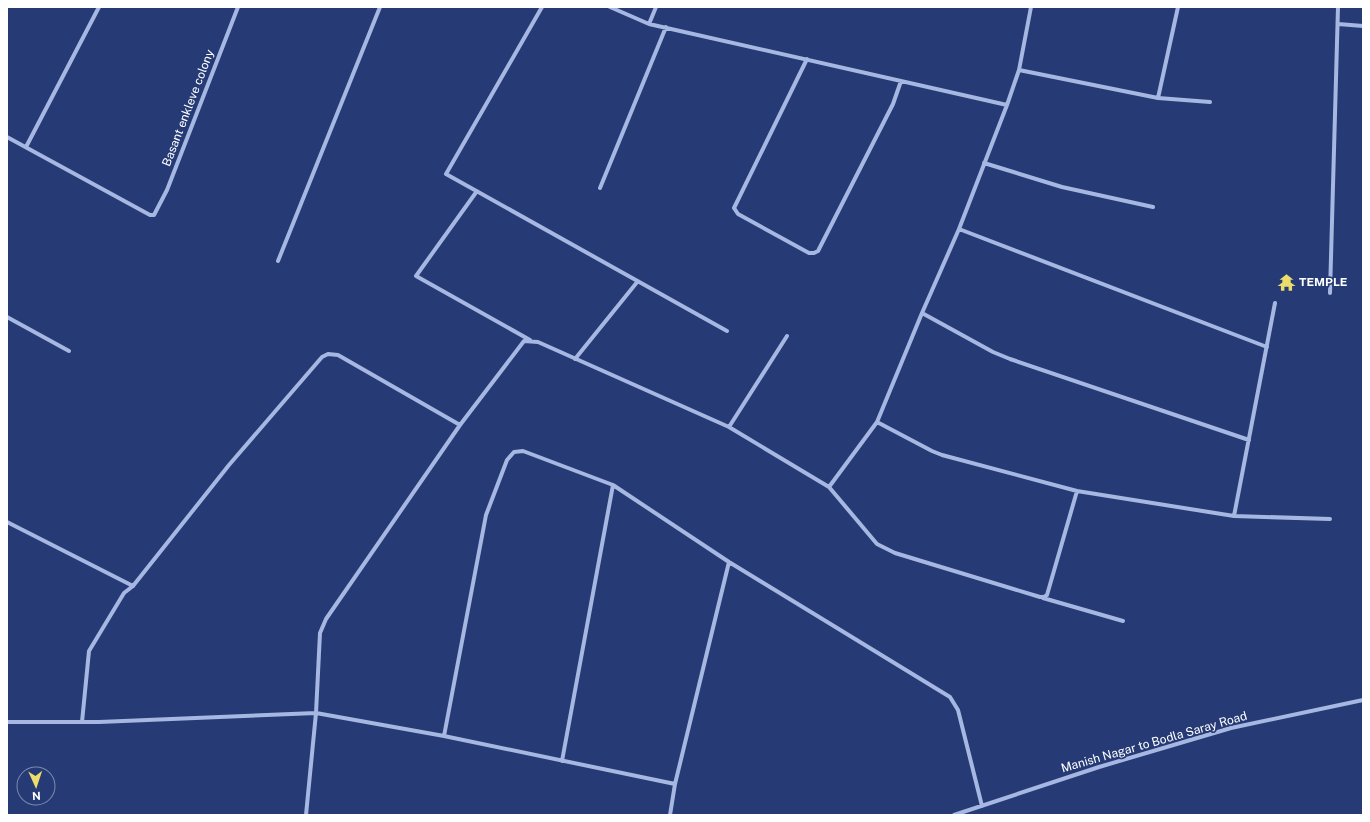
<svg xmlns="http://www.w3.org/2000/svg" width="1370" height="822" font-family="'Public Sans',sans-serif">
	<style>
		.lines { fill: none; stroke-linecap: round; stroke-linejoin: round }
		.minor { stroke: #a6b7e2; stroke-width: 4 }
		.labels { text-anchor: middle; stroke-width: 3.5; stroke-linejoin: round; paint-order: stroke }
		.street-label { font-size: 12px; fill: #fff; stroke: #263b76 }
		.poi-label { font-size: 12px; font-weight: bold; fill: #fff; stroke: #263b76; text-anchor: start }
	</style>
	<rect width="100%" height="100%" fill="#263b76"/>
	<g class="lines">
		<path class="minor" d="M542,7L446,174L727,331
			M610,7L649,24
			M656,7L649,24L1007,105
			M1031,7L1019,70L1007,105L959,229L922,313L877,422L932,451L942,455L1077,491L1234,516L1330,519
			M1338,24L1363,26
			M807,59L734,208L738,214L809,253H814L818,251L893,104L901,81
			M1019,70L1158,98L1210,102
			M1158,98L1178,7
			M7,137L150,215H154L167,190L238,7
			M26,147L99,7
			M984,163L1062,187L1153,207
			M600,188L666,27
			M477,191L416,276L530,340
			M959,229L1267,347
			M278,261L380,7
			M1330,293L1338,7
			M922,313L993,352L1010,359L1249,440
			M7,317L69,351
			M575,359L638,281
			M729,427L787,336
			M829,487L877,422
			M1234,516L1275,303
			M7,522L133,586
			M1043,598L1123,621
			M7,722H99L316,713L444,736L675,784
			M82,722L89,651L124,593L133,586L229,465L322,357L328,354L338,355L460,425
			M444,736L486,515L507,460L514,452L523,451L613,485L729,562L950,697L958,710L982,806
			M562,761L613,485
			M306,815L316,713L320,633L326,619L460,425L524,341L538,342L729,427L829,487L877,544L895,553L1040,597H1044L1047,595L1077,491
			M670,815L675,784L729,562
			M954,815L1099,767L1231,728L1363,700"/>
	</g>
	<defs>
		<symbol id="temple-bare" viewBox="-9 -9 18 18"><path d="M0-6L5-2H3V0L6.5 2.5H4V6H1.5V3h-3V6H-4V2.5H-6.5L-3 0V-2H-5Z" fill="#ebdc6c" stroke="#263b76" stroke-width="2.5" paint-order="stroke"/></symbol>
	</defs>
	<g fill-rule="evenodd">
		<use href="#temple-bare" x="1274" y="270" width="25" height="25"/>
	</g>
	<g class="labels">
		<g class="street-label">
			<text transform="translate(188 108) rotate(-69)" y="4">Basant enkleve colony</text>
			<text transform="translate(1154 742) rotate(-16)" y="4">Manish Nagar to Bodla Saray Road</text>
		</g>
		<g class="poi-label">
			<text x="1299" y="286">TEMPLE</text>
		</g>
	</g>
	<rect width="1370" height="822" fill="none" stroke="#ffffff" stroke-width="16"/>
	<g transform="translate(36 786) rotate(177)"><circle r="19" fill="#263b76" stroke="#7d89ad"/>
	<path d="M0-3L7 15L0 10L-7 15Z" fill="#ebdc6c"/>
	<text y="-6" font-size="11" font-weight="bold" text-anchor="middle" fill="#ffffff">N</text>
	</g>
</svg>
